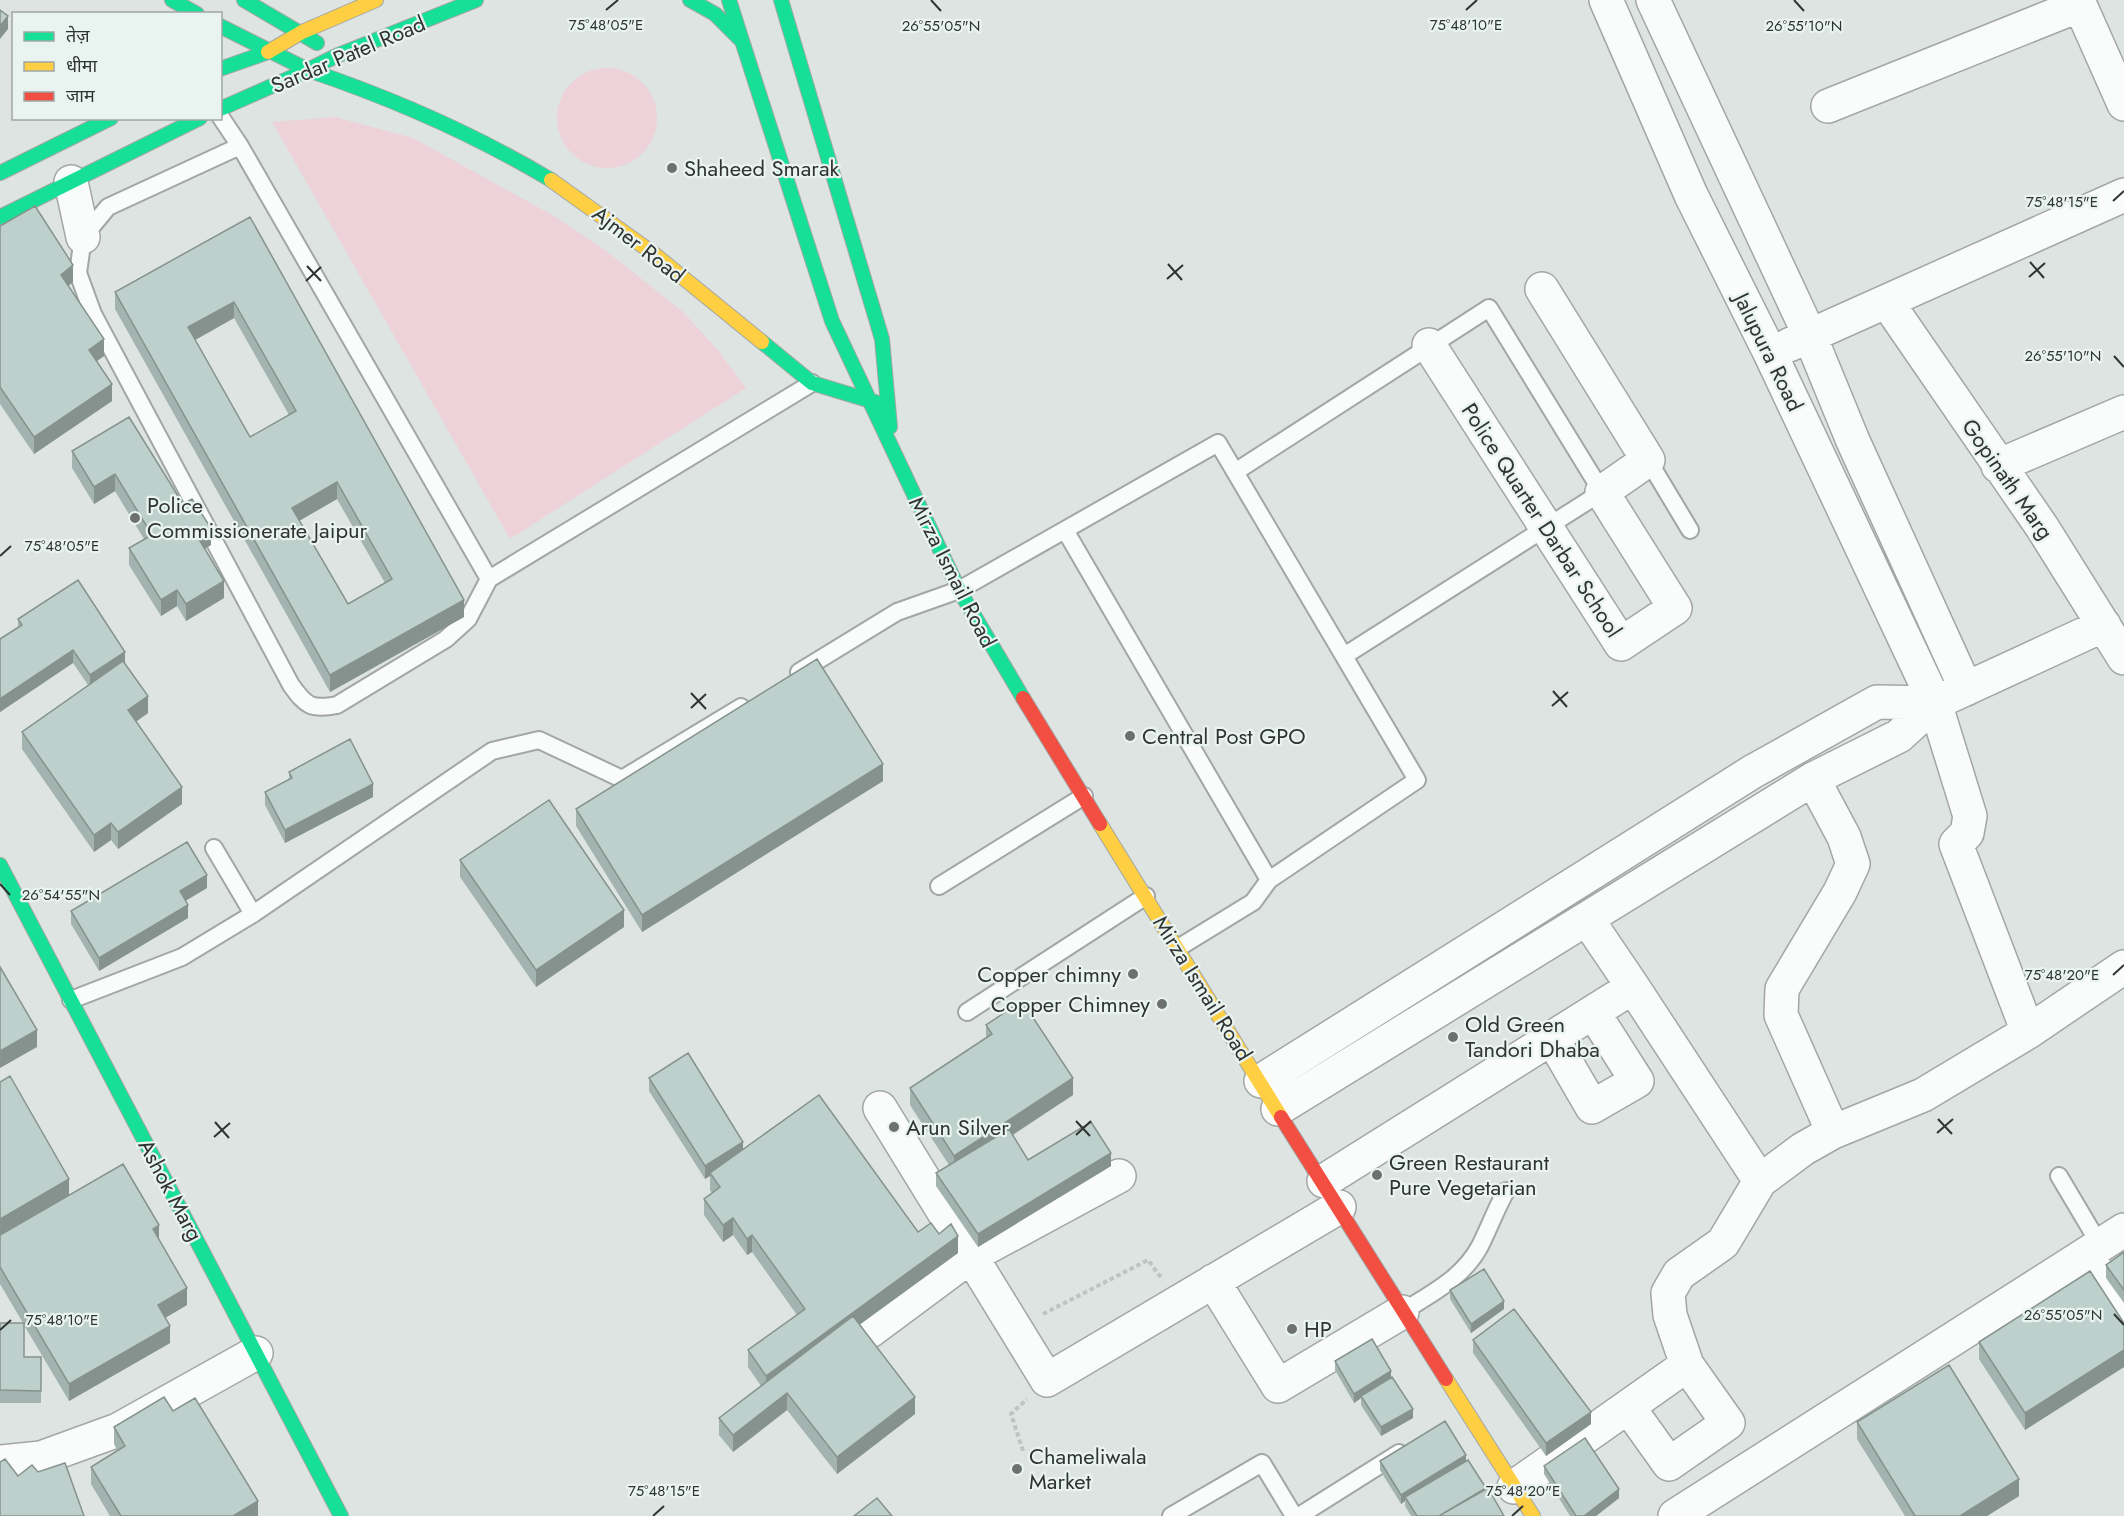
<svg xmlns="http://www.w3.org/2000/svg" width="2124" height="1516" font-family="Jost,'Noto Sans Devanagari',sans-serif">
	<style>
		.green { fill: #edd2da }
		.lines { fill: none; stroke-linecap: round; stroke-linejoin: round }
		.lane-casing { stroke: #a2a7a6; stroke-width: 20 }
		.street-casing { stroke: #a2a7a6; stroke-width: 36 }
		.fast-casing { stroke: #a2a7a6; stroke-width: 16 }
		.slow-casing { stroke: #a2a7a6; stroke-width: 16 }
		.jam-casing { stroke: #a2a7a6; stroke-width: 16 }
		.path { stroke: #bfc3c2; stroke-width: 4; stroke-dasharray: 4.5 3; stroke-linecap: butt }
		.lane { stroke: #fafbfb; stroke-width: 16 }
		.street { stroke: #fafbfb; stroke-width: 33 }
		.fast { stroke: #16e098; stroke-width: 14 }
		.slow { stroke: #ffcf43; stroke-width: 14 }
		.jam { stroke: #f24e42; stroke-width: 14 }
		.wall { fill: #a3b3af; fill-rule: evenodd }
		.shaded-wall { fill: #85928e }
		.building { fill: #bed0cb; stroke: #85928e; stroke-width: 1.5; fill-rule: evenodd }
		.ticks { fill: none; stroke: #2f3332; stroke-width: 2 }
		.poi-dot { fill: #6c7170; stroke: #e9f4f1; stroke-width: 2 }
		.labels { text-anchor: middle; stroke-width: 4.5; stroke-linejoin: round; paint-order: stroke }
		.street-label { font-size: 22px; fill: #2f3332; stroke: #e9f4f1 }
		.poi-label { font-size: 22px; fill: #2f3332; stroke: #e9f4f1; text-anchor: start }
		.ticks-label { font-size: 15px; text-anchor: middle; fill: #2f3332; stroke: #e9f4f1; stroke-width: 4.5; stroke-linejoin: round; paint-order: stroke }
	</style>
	<rect width="100%" height="100%" fill="#dee4e2"/>
	<path class="green" d="M557 118a50 50 0 1 1 100 0a50 50 0 1 1-100 0Z
		M335,117L413,138L554,216L605,250L682,311L718,350L746,388L510,539L272,122Z"/>
	<g class="lines">
		<defs>
			<path id="lane" d="M220,116L240,146L489,579L812,383
				M240,146L108,207L83,237L78,273L93,314L291,685C306,706 311,710 337,705L446,639L468,619L489,579
				M1648,460L1690,530
				M1235,472L1489,308L1602,492L1344,656
				M799,672L897,612L959,590L1218,443L1417,780L1269,880L1065,530
				M214,848L253,914
				M939,886L1084,796
				M1178,948L1253,902L1269,880
				M71,1000L182,957L253,914L492,751L539,740L622,779L741,707
				M967,1012L1146,896
				M2059,1176L2100,1245
				M1402,1312C1431,1294 1463,1278 1480,1246C1489,1228 1496,1209 1506,1191
				M1171,1516L1262,1463L1294,1516
				M1299,1516L1399,1453"/>
			<path id="street" d="M1606,0L1691,195L1770,353L1935,703L1970,816L1967,833L1956,844L2028,1032
				M1653,0L1810,336L1853,441L1966,689
				M1828,106L2080,5L2124,104
				M71,182L83,237
				M1887,302L2042,527L2124,658
				M1429,345L1621,644L1675,608L1602,492L1648,460L1542,289
				M1789,345L2124,195
				M1998,466L2124,412
				M1813,779L1844,837L1853,864L1840,892L1782,989L1781,1015L1833,1132
				M1633,987L1760,1181
				M1552,1038L1592,1107L1637,1081L1593,1012
				M1261,1081L1752,772L1877,702L1935,703
				M880,1108L1047,1380L1339,1207
				M1278,1109L1813,779L1899,736L1935,703L2104,625
				M1324,1181L1633,987L1587,919
				M2087,1254L2124,1317
				M1213,1281L1278,1386L1402,1312
				M870,1331L971,1256L1119,1176
				M1687,1365L1670,1315L1668,1293L1679,1274L1723,1243L1760,1181L1803,1149L1833,1132L1923,1095L2028,1032L2124,967
				M0,1462L41,1458L118,1430L256,1353
				M1514,1487L1687,1365L1728,1423L1669,1464L1629,1408
				M1675,1516L2124,1230"/>
			<path id="fast" d="M172,0L197,14
				M244,0L317,43
				M690,0L715,14L741,40
				M729,0L832,321L959,590L1023,698
				M781,0L882,339L890,427
				M220,26L308,70L336,56L476,0
				M220,69L268,52
				M220,109L308,70C394,99 474,134 551,180
				M0,173L111,118
				M0,217L200,118
				M762,342L812,383L888,406
				M0,865L341,1516"/>
			<path id="slow" d="M268,52L302,32L376,0
				M551,180L654,254L762,342
				M1100,824L1281,1117
				M1446,1379L1533,1516"/>
			<path id="jam" d="M1023,698L1100,824
				M1281,1117L1446,1379"/>
		</defs>
		<use href="#lane" class="lane-casing"/>
		<use href="#street" class="street-casing"/>
		<use href="#fast" class="fast-casing"/>
		<use href="#slow" class="slow-casing"/>
		<use href="#jam" class="jam-casing"/>
		<path class="path" d="M1043,1314L1148,1260L1162,1279
			M1023,1451L1011,1414L1027,1399"/>
		<use href="#lane" class="lane"/>
		<use href="#street" class="street"/>
		<use href="#fast" class="fast"/>
		<use href="#slow" class="slow"/>
		<use href="#jam" class="jam"/>
	</g>
	<path class="wall" d="M250,217L464,617L330,692L115,309V292ZM234,318L289,415L250,437L195,340ZM337,499L385,583L348,604L299,521Z
		M0,226L73,282L68,286L104,356L96,361L112,401L34,454L0,404Z
		M72,451L183,504L211,545L205,549L224,598L186,621L177,606L161,616L129,565V548L144,539L115,491L94,504L72,468Z
		M18,619L125,663L148,713L136,722L182,804L118,849L111,840L94,852L22,749V732L88,685L73,663L0,712V639L18,627Z
		M289,772L373,797L285,843L265,805V792L289,779Z
		M883,781L642,932L576,826V809Z
		M460,860L624,927L536,987L460,877Z
		M207,888L185,901L188,918L99,971L71,924V911Z
		M986,1025L1073,1095L1013,1135L1028,1160L1111,1166L978,1247L936,1186V1173L949,1165L910,1105V1088L986,1038Z
		M649,1078L743,1150L918,1232L939,1234L958,1253L860,1324L915,1414L837,1474L787,1410L733,1452L719,1435V1418L761,1386L748,1367V1350L797,1315L752,1252L747,1255L733,1235L723,1242L704,1215V1199L712,1193L710,1190V1176L705,1179L649,1091Z
		M0,1082L69,1194L159,1239L187,1305L165,1318L170,1343L69,1401L24,1325V1357H41V1403H0V1323H23L0,1284Z
		M2124,1252V1303L2106,1278V1265Z
		M1450,1290L1504,1309L1471,1333L1450,1299Z
		M2124,1323V1367L2025,1430L1979,1359V1342Z
		M1473,1340L1591,1424L1546,1456L1473,1353Z
		M1335,1361L1391,1378L1413,1418L1381,1436L1361,1405V1398L1354,1403L1335,1370Z
		M173,1411L258,1516H110L91,1484V1467L117,1450L114,1444V1427Z
		M1857,1422L2019,1496L1987,1516H1905L1857,1439Z
		M1380,1461H1466L1504,1516H1411L1405,1506V1501L1401,1504L1380,1470Z
		M1544,1466L1619,1498L1596,1516H1570L1544,1474Z"/>
	<path class="shaded-wall" d="M8,16V29L0,39V26Z
		M73,265V282L61,292V275Z
		M234,302V318L188,344V327Z
		M104,339V356L89,367V350Z
		M112,384V401L34,454V437Z
		M115,474V491L94,504V487Z
		M337,482V499L292,525V508Z
		M211,528V545L197,553V536Z
		M224,581V598L186,621V604Z
		M177,590V606L161,616V600Z
		M464,600V617L330,692V675Z
		M73,650V663L0,712V699Z
		M125,652V665L90,687V675Z
		M148,696V713L128,727V710Z
		M883,764V781L642,932V915Z
		M373,784V797L285,843V830Z
		M182,787V804L118,849V832Z
		M111,823V840L94,852V835Z
		M207,875V888L180,904V891Z
		M188,905V918L99,971V958Z
		M624,910V927L536,987V970Z
		M37,1030V1047L0,1068V1051Z
		M1073,1078V1095L954,1173V1156Z
		M743,1142V1155L710,1173V1176L705,1179V1166Z
		M1111,1153V1166L978,1247V1234Z
		M69,1179V1196L0,1236V1219Z
		M733,1218V1235L723,1242V1225Z
		M159,1225V1242L153,1229Z
		M752,1235V1252L747,1255V1239Z
		M958,1236V1253L766,1393V1376Z
		M187,1288V1305L158,1322V1305Z
		M1504,1301V1309L1471,1333V1324Z
		M170,1326V1343L69,1401V1384Z
		M2124,1350V1367L2025,1430V1413Z
		M1391,1371V1379L1361,1396V1398L1354,1403V1394Z
		M787,1393V1410L733,1452V1435Z
		M915,1397V1414L837,1474V1457Z
		M1413,1409V1418L1381,1436V1427Z
		M1591,1412V1424L1546,1456V1443Z
		M1466,1455V1464L1405,1497V1501L1401,1504V1495Z
		M2019,1479V1496L1987,1516H1960Z
		M1619,1489V1498L1596,1516H1584Z
		M258,1501V1516H233Z"/>
	<path class="building" d="M0,10L8,16L0,26Z
		M35,206L73,265L61,275L104,339L89,350L112,384L34,437L0,387V226Z
		M250,217L464,600L330,675L115,292ZM234,302L296,411L250,437L188,327ZM337,482L392,579L348,604L292,508Z
		M129,417L183,504L192,499L211,528L197,536L224,581L186,604L177,590L161,600L129,548L152,535L115,474L94,487L72,451Z
		M78,580L125,652L90,675L73,650L0,699V639L22,625L18,619Z
		M817,659L883,764L642,915L576,809Z
		M123,661L148,696L128,710L182,787L118,832L111,823L94,835L22,732Z
		M350,739L373,784L285,830L265,792L292,778L289,772Z
		M549,800L624,910L536,970L460,860Z
		M187,842L207,875L180,891L188,905L99,958L71,911Z
		M0,967L37,1030L0,1051Z
		M1022,1001L1073,1078L954,1156L910,1088L992,1034L986,1025Z
		M688,1053L743,1142L705,1166L649,1078Z
		M10,1076L69,1179L0,1219V1082Z
		M819,1095L918,1232L931,1223L939,1234L951,1224L958,1236L766,1376L748,1350L805,1309L752,1235L747,1239L733,1218L723,1225L704,1199L720,1187L710,1173Z
		M1091,1122L1111,1153L978,1234L936,1173L1009,1129L1028,1160Z
		M123,1164L159,1225L153,1229L187,1288L158,1305L170,1326L69,1384L0,1267V1235Z
		M2124,1252V1290L2106,1265Z
		M1484,1269L1504,1301L1471,1324L1450,1290Z
		M2090,1271L2124,1323V1350L2025,1413L1979,1342Z
		M1514,1309L1591,1412L1546,1443L1473,1340Z
		M853,1316L915,1397L837,1457L787,1393L733,1435L719,1418Z
		M0,1323H24V1357H41V1391L0,1390Z
		M1372,1339L1391,1371L1354,1394L1335,1361Z
		M1949,1365L2019,1479L1960,1516H1915L1857,1422Z
		M1392,1377L1413,1409L1381,1427L1361,1396Z
		M164,1397L173,1411L195,1398L258,1501L233,1516H121L91,1467L125,1446L114,1427Z
		M1445,1421L1466,1455L1401,1495L1380,1461Z
		M1585,1438L1619,1489L1584,1516H1576L1544,1466Z
		M5,1459L18,1476L32,1465L38,1472L65,1463L84,1516H0V1462Z
		M1468,1460L1486,1488L1439,1516H1417L1405,1497Z
		M1488,1488L1504,1516H1439Z
		M877,1498L892,1516H854Z"/>
	<path class="ticks" d="M931,0L941,11M1794,0L1804,11M606,10L618,0M1466,10L1477,0M2113,201L2124,191M2030,262L2044,278M1168,264L1182,280M307,266L321,281M2029,277L2045,263M1167,279L1183,265M306,281L321,267M2114,356L2124,367M0,556L11,546M1553,691L1567,707M691,693L706,709M1552,706L1568,692M691,708L706,694M0,884L10,895M2113,975L2124,965M1938,1119L1952,1134M1076,1121L1090,1136M215,1122L229,1138M1937,1133L1953,1119M1076,1135L1091,1121M214,1137L230,1123M2114,1314L2124,1325M0,1330L11,1320M653,1516L664,1506M1512,1516L1523,1506"/>
	<g class="poi-dot">
		<circle cx="672" cy="168" r="6"/>
		<circle cx="135" cy="518" r="6"/>
		<circle cx="1130" cy="736" r="6"/>
		<circle cx="1133" cy="974" r="6"/>
		<circle cx="1162" cy="1004" r="6"/>
		<circle cx="1453" cy="1037" r="6"/>
		<circle cx="894" cy="1127" r="6"/>
		<circle cx="1377" cy="1175" r="6"/>
		<circle cx="1292" cy="1329" r="6"/>
		<circle cx="1017" cy="1469" r="6"/>
	</g>
	<g class="labels">
		<g class="street-label">
			<text transform="translate(348 54) rotate(-23)" y="8">Sardar Patel Road</text>
			<text transform="translate(639 244) rotate(38)" y="8">Ajmer Road</text>
			<text transform="translate(1769 352) rotate(64)" y="8">Jalupura Road</text>
			<text transform="translate(2008 479) rotate(55)" y="8">Gopinath Marg</text>
			<text transform="translate(1542 520) rotate(57)" y="8">Police Quarter Darbar School</text>
			<text transform="translate(953 572) rotate(63)" y="8">Mirza Ismail Road</text>
			<text transform="translate(1203 988) rotate(58)" y="8">Mirza Ismail Road</text>
			<text transform="translate(171 1190) rotate(62)" y="8">Ashok Marg</text>
		</g>
		<g class="poi-label">
			<text x="684" y="176">Shaheed Smarak</text>
			<text x="147" y="513">Police<tspan x="147" dy="25">Commissionerate Jaipur</tspan></text>
			<text x="1142" y="744">Central Post GPO</text>
			<text x="1121" y="982" text-anchor="end">Copper chimny</text>
			<text x="1150" y="1012" text-anchor="end">Copper Chimney</text>
			<text x="1465" y="1032">Old Green<tspan x="1465" dy="25">Tandori Dhaba</tspan></text>
			<text x="906" y="1135">Arun Silver</text>
			<text x="1389" y="1170">Green Restaurant<tspan x="1389" dy="25">Pure Vegetarian</tspan></text>
			<text x="1304" y="1337">HP</text>
			<text x="1029" y="1464">Chameliwala<tspan x="1029" dy="25">Market</tspan></text>
		</g>
	</g>
	<g class="ticks-label">
		<text x="606" y="30">75°48'05"E</text>
		<text x="1466" y="30">75°48'10"E</text>
		<text x="941" y="31">26°55'05"N</text>
		<text x="1804" y="31">26°55'10"N</text>
		<text x="2062" y="207">75°48'15"E</text>
		<text x="2063" y="361">26°55'10"N</text>
		<text x="62" y="551">75°48'05"E</text>
		<text x="61" y="900">26°54'55"N</text>
		<text x="2062" y="980">75°48'20"E</text>
		<text x="2063" y="1320">26°55'05"N</text>
		<text x="62" y="1325">75°48'10"E</text>
		<text x="664" y="1496">75°48'15"E</text>
		<text x="1523" y="1496">75°48'20"E</text>
	</g>
	<rect x="12" y="12" width="210" height="108" fill="#e9f4f1" stroke="#9fa7a5" stroke-width="1.5"/>
	<rect x="24" y="32" width="30" height="9" fill="#16e098" stroke="#9fa7a5" stroke-width="1.5"/>
	<text x="66" y="42" font-size="18" fill="#2f3332">तेज़</text>
	<rect x="24" y="62" width="30" height="9" fill="#ffcf43" stroke="#9fa7a5" stroke-width="1.5"/>
	<text x="66" y="72" font-size="18" fill="#2f3332">धीमा</text>
	<rect x="24" y="92" width="30" height="9" fill="#f24e42" stroke="#9fa7a5" stroke-width="1.5"/>
	<text x="66" y="102" font-size="18" fill="#2f3332">जाम</text>
</svg>
